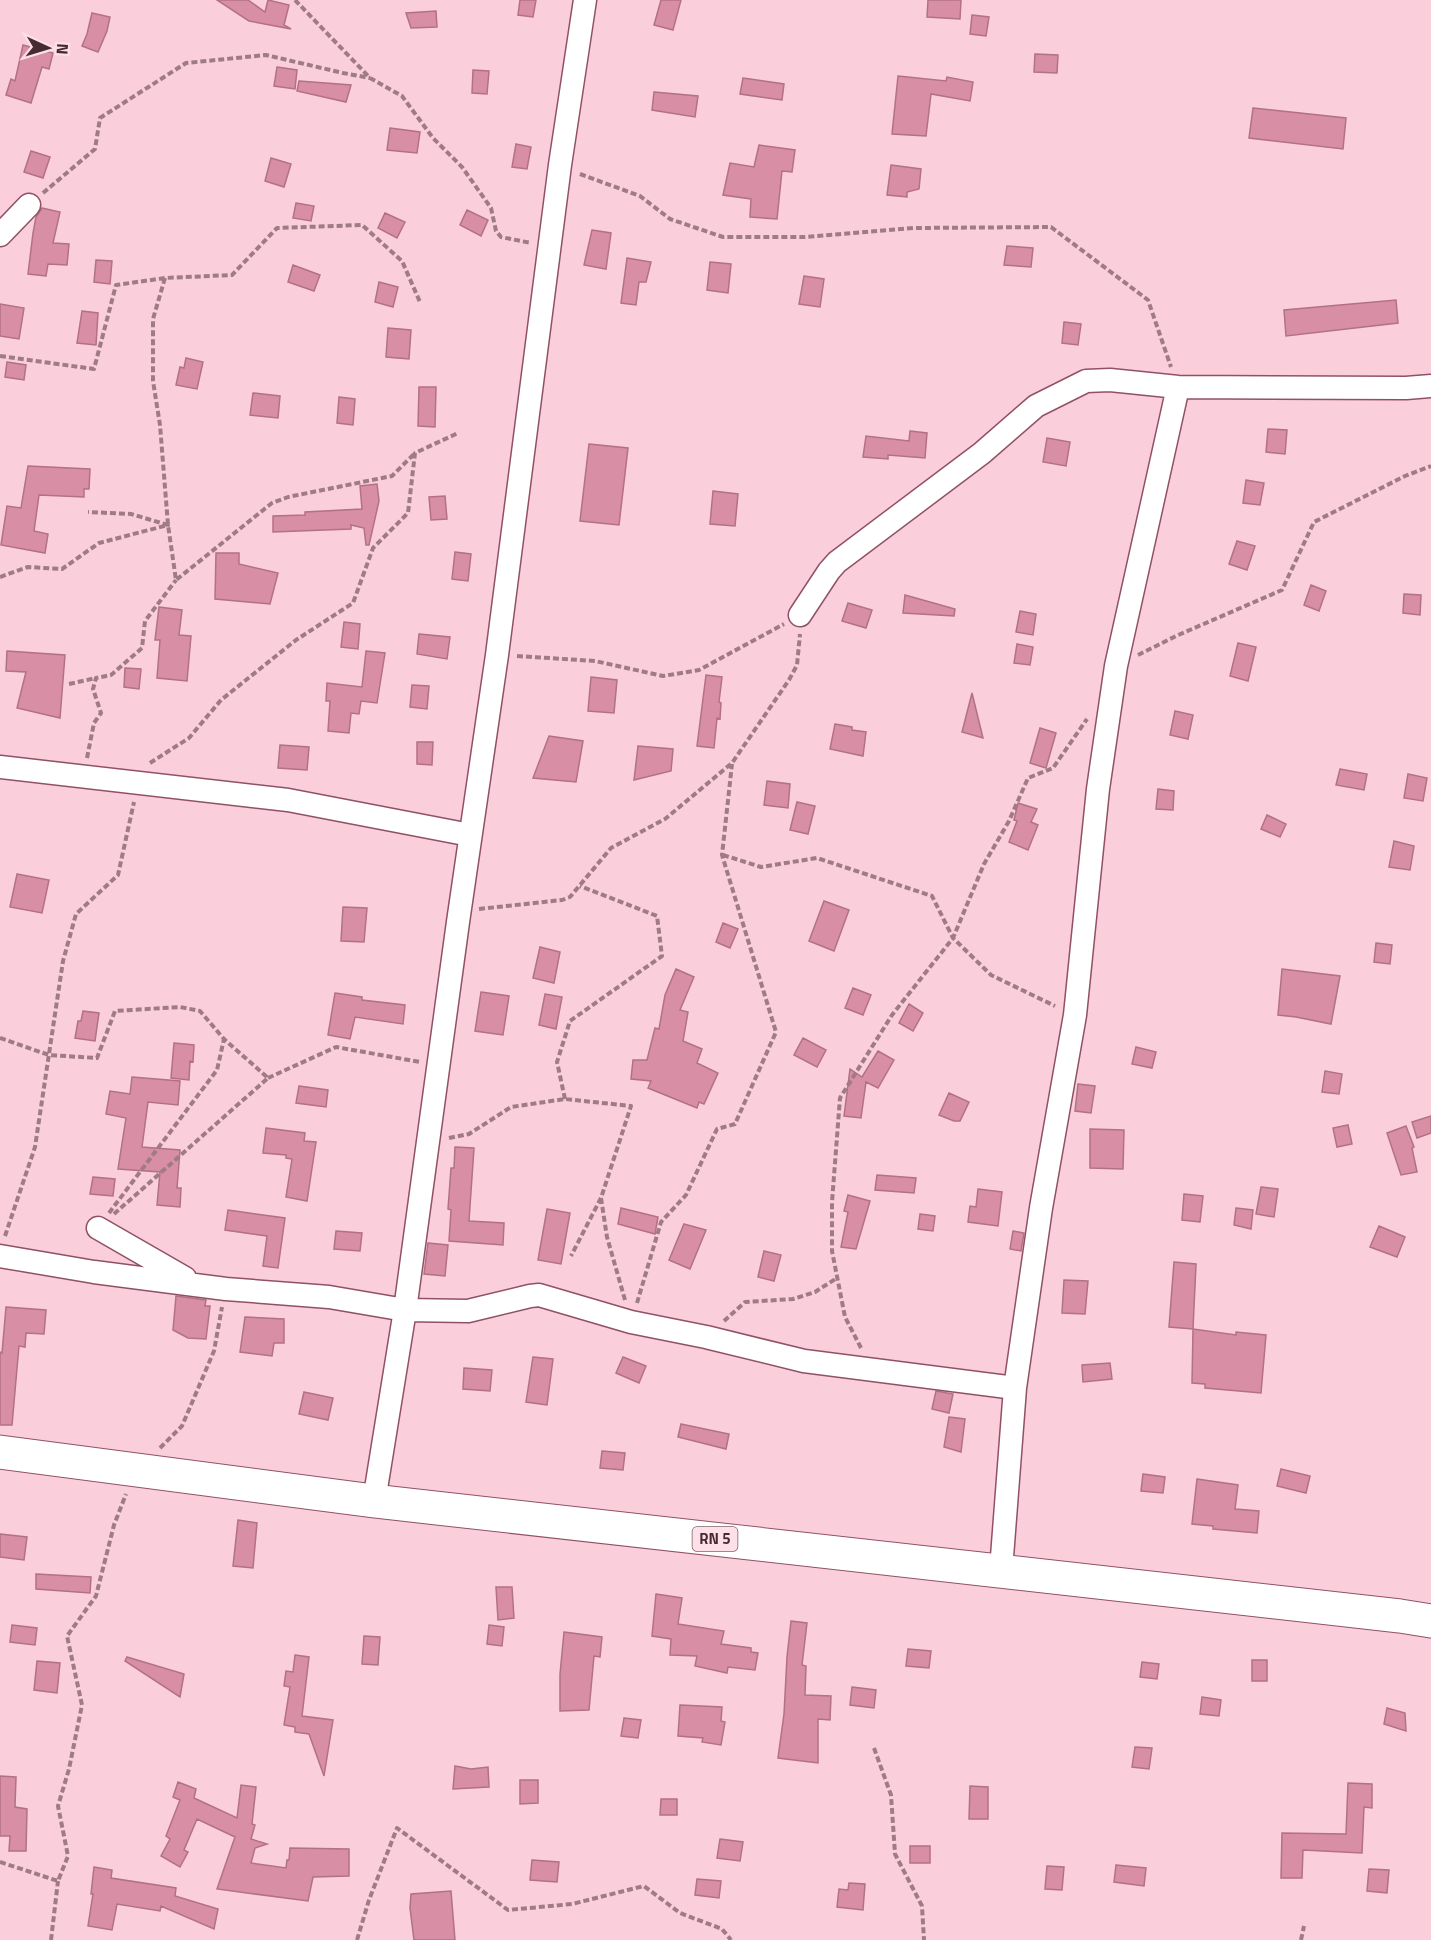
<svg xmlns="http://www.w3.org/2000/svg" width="1431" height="1940" font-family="'Titillium Web',sans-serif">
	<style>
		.building { fill: #d88fa6; stroke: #b27185; stroke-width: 1.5 }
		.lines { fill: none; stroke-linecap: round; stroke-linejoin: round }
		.minor-casing { stroke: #905166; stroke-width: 25 }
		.primary-casing { stroke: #905166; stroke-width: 35 }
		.path { stroke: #9f7b86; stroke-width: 4; stroke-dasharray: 6 3; stroke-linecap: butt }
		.minor { stroke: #fff; stroke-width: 22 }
		.primary { stroke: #fff; stroke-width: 33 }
		.labels { text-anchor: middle; stroke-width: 4.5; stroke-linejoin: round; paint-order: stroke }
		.shield { fill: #fee0e8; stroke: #7e616a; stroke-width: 1.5 }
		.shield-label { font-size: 15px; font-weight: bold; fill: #472b34 }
	</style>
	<rect width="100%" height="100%" fill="#fbcedb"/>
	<path class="building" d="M217,0H248L265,12L268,0L289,5L284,25L291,29L249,21Z
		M520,0H536L533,17L518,15Z
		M661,0H681L673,30L654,25Z
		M928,0H961L960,19L927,17Z
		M436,11L437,27L411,28L406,13Z
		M92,13L110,17L107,31L98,52L82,46L87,34Z
		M972,15L989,17L986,36L970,34Z
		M23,45L53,53L49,69L42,67L31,103L6,95L11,79L15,81Z
		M1035,54L1058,55L1057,73L1034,72Z
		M277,67L297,70L295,89L274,86Z
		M473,70L489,71L487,94L472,93Z
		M898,76L946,81L947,77L973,82L970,101L931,94L926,136L892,134Z
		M743,78L784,84L782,100L740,94Z
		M299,81L351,85L346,102L297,91Z
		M654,92L698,96L695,117L652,110Z
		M1253,108L1346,118L1343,149L1249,138Z
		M390,128L420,132L417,153L387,150Z
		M516,144L531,147L527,169L512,167Z
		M759,145L795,150L792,172L782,171L777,219L750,217L751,199L723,195L730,163L754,167Z
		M31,151L50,157L43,178L24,172Z
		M271,158L291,164L284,187L265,181Z
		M891,165L921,169L919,189L907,192V197L887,195Z
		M296,203L314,206L311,221L293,218Z
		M42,208L60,212L53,243L69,244L67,265L48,264L46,276L28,274L33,233L36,217Z
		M467,210L488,220L481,236L460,225Z
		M385,213L405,222L397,238L378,228Z
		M592,230L611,233L606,269L584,265Z
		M1007,246L1033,248L1031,267L1004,265Z
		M627,258L651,262L646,282H639L636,305L621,303Z
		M96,260L112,261L110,284L94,282Z
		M710,262L731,264L728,293L707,290Z
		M293,265L320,275L314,291L288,282Z
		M804,276L824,279L820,307L799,304Z
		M379,282L398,287L393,307L375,302Z
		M1396,300L1398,323L1286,336L1284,310Z
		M0,304L24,308L19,339L0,336Z
		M82,311L98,313L96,345L77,343Z
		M1064,322L1081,324L1078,345L1062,343Z
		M388,328L411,330L409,359L386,357Z
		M186,358L203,362L197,389L176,385L180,367L184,368Z
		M7,362L26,365L24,380L5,377Z
		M419,387H436L435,427L418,426Z
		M253,393L280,396L278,418L250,415Z
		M339,397L355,399L353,425L337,423Z
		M1268,429L1287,430L1285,454L1266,452Z
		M910,431L927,433L925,458L888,455V459L863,457L866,436L909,441Z
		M1047,438L1070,442L1066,466L1043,462Z
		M589,444L628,448L619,525L580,521Z
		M28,466L90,469L89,489H84V497L39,495L34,531L48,534L45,553L1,545L7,506L21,508Z
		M1246,480L1264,483L1260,505L1243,503Z
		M377,484L379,501L369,545H366L364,528L351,525V529L273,532V516L305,515V512L362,509L360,486Z
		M713,491L738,494L735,526L710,524Z
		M445,496L447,519L431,520L429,497Z
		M1237,541L1255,546L1247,570L1229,564Z
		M455,552L471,554L468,581L452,579Z
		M216,553H239V564L278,573L270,604L215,599Z
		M1311,585L1326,591L1319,611L1304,605Z
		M1404,594L1421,595L1420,615L1403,613Z
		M905,595L955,609L954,616L903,613Z
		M848,603L872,610L866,628L842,621Z
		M159,607L182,610L179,635L191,636L187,681L157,678L160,640H155Z
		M1020,611L1036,614L1033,635L1016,632Z
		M344,622L360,624L358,649L341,647Z
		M419,634L450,637L447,659L417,654Z
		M1238,643L1256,647L1248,681L1230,676Z
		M1017,644L1033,647L1030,665L1014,663Z
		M7,651L65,655L60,718L17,708L26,672L6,671Z
		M366,651L385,653L377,703L361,701L359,714L351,713L349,733L328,731L330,701H326L327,683L362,687Z
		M125,668L141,669L139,689L124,687Z
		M706,675L722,677L719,702L721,703L720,719L717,718L714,748L697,746Z
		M591,677L617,680L614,713L588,711Z
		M412,685L429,686L427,709L410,707Z
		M972,693L983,738L962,732Z
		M1175,711L1193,715L1188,739L1170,735Z
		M835,724L852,727V730L866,732L863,756L830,749Z
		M1040,728L1056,733L1046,768L1030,763Z
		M549,736L583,741L576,782L533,778Z
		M417,742H433L432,765L417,764Z
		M280,745L309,747L307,770L278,768Z
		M638,746L673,749L671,771L634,780Z
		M1340,769L1367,774L1364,790L1336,785Z
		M1408,774L1427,778L1423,801L1404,798Z
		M767,781L790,784L788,808L764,805Z
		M1158,789L1174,791L1173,810L1156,809Z
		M797,802L815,806L808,834L790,830Z
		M1018,803L1037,809L1031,822L1038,825L1028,850L1009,842L1017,821L1014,820Z
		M1267,815L1286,824L1280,837L1261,829Z
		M1394,841L1414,846L1410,870L1389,867Z
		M17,874L49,880L42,913L10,907Z
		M824,901L849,910L834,951L809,941Z
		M343,907L367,908L364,942L341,941Z
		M723,923L738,929L730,948L716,942Z
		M1376,943L1392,945L1390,964L1374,962Z
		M540,947L560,952L554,983L533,978Z
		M676,969L694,977L680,1010L688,1012L683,1041L702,1049L697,1063L718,1073L704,1104L699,1102L697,1108L648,1088L651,1081L631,1079L633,1060H647L655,1028L659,1029L665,995Z
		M1282,969L1340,976L1331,1024L1296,1017L1278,1015Z
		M853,988L871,995L863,1015L845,1008Z
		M481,992L509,996L503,1035L475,1031Z
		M335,993L362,997V1000L405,1005L403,1024L355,1017L350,1039L328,1035Z
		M545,994L562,997L556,1029L539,1025Z
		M909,1004L923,1013L913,1031L899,1023Z
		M83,1011L99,1013L95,1041L75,1038L78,1021H81Z
		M803,1038L826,1050L817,1067L794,1055Z
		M174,1043L194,1045L193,1062L190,1061L189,1080L171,1078Z
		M1136,1047L1156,1052L1152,1068L1132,1064Z
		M878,1051L894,1060L878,1088L866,1082L861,1118L844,1116L850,1069L862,1077Z
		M1325,1071L1342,1074L1339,1094L1322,1092Z
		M132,1077L180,1081L178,1105L148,1102L142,1147L180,1150L177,1188H181L180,1207L157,1205L160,1172L118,1169L126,1118L106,1114L110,1091L130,1094Z
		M1078,1084L1095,1086L1091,1113L1075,1111Z
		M299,1086L328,1090L326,1107L296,1103Z
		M949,1093L969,1102L960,1121H954L939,1115Z
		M1431,1116V1133L1417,1138L1412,1122Z
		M1348,1125L1352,1144L1337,1147L1333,1128Z
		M1406,1126L1414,1147L1412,1148L1417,1172L1401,1175L1387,1133Z
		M266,1128L305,1133L304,1141L316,1142L307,1201L286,1197L292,1159L286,1158V1155L263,1153Z
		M1090,1129L1124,1130L1123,1169L1090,1168Z
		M455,1147L474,1148L469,1221L504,1223L503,1245L449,1241L451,1210L448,1209L451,1168H454Z
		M877,1175L916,1178L914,1193L875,1190Z
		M93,1177L115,1179L113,1196L90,1194Z
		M1261,1187L1278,1189L1274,1217L1256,1214Z
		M978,1189L1002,1192L998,1226L968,1222L970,1206L976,1207Z
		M1184,1194L1203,1196L1200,1222L1182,1220Z
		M848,1195L870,1201L856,1249L841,1247L848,1212L844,1211Z
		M621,1208L658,1217L655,1234L618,1224Z
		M1236,1208L1253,1210L1251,1229L1234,1225Z
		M547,1209L570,1213L561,1264L538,1260Z
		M228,1210L285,1218L278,1268L263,1266L267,1236L225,1230Z
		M920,1214L935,1216L933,1231L918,1229Z
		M684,1224L706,1230L690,1269L669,1260Z
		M1379,1226L1405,1237L1397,1257L1370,1247Z
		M336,1231L362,1233L360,1251L334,1249Z
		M1013,1231L1024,1233L1021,1251L1010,1249Z
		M428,1243L448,1245L445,1276L424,1274Z
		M764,1251L781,1255L774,1281L758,1277Z
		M1174,1262L1196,1264L1193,1329L1169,1327Z
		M1064,1280L1088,1281L1085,1314L1062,1313Z
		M176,1296L206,1300L205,1306H210L206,1339L188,1338L173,1330Z
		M6,1307L46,1310L44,1334L26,1333L25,1347L19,1346L12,1425H0V1352L2,1353Z
		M245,1317L284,1319V1343H274L272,1356L240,1352Z
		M1193,1329L1236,1335V1332L1266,1335L1261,1393L1205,1388V1384L1192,1383Z
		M533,1357L553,1359L547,1405L526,1402Z
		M623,1357L646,1366L639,1383L616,1373Z
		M1110,1363L1112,1379L1083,1382L1082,1365Z
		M464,1368L492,1370L490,1391L463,1389Z
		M936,1391L953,1394L949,1413L932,1409Z
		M304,1392L333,1398L328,1420L299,1414Z
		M949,1417L965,1419L961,1452L944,1447Z
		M681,1424L729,1434L726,1449L678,1437Z
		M602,1451L625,1453L623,1470L600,1468Z
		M1281,1469L1310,1476L1306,1493L1277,1486Z
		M1143,1474L1165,1477L1163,1493L1141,1491Z
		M1197,1479L1238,1485L1235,1509L1259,1511L1257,1533L1213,1529V1526L1192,1524Z
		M238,1520L257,1523L253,1568L233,1566Z
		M0,1534L27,1537L24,1560L0,1557Z
		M36,1574L91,1577L90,1593L36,1589Z
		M496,1587H512L514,1618L498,1620Z
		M656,1594L682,1598L678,1624L724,1631L721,1644L751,1648V1652L758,1653L755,1670L728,1667L727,1673L695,1666L697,1656L670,1655L671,1639L652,1636Z
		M791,1621L807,1623L802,1665L806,1666L805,1695L831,1696L830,1720L818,1719V1763L778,1758L784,1714L787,1657Z
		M12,1625L37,1628L35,1645L10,1642Z
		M489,1625L504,1627L502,1646L487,1644Z
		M564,1632L602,1637L600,1657L594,1656L589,1710L560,1711V1674Z
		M364,1636L380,1637L378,1665L362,1664Z
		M908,1649L931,1651L929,1668L906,1666Z
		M295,1655L309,1657L302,1716L333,1720L324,1776L309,1734L295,1732V1727L284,1725L290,1687L284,1686L286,1671L293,1672Z
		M127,1657L184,1674L180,1697L125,1661Z
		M1252,1660H1267V1681H1252Z
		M37,1661L60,1663L57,1693L34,1690Z
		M1142,1662L1159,1664L1157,1679L1140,1677Z
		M852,1687L876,1690L874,1708L850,1705Z
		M1202,1697L1221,1700L1219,1716L1200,1714Z
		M680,1705L722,1707L721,1721L725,1722L721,1745L702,1742L703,1738L678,1736Z
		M1387,1708L1405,1713L1406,1731L1384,1724Z
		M624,1718L641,1720L638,1738L621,1736Z
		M1135,1747L1152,1748L1149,1769L1132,1767Z
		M455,1766L471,1769L488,1767L489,1787L453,1789Z
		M0,1776L16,1777L15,1807L27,1809L26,1851H9L10,1836H0Z
		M520,1780H538V1803L520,1804Z
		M178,1782L196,1789L194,1798L237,1818L241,1785L256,1787L252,1824L255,1825L251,1839L267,1844L255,1848L251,1863L286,1868L287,1860H289L290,1848L349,1849V1876L313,1877L308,1901L217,1889L235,1837L197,1819L184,1850L188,1852L180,1867L161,1856L170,1839L166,1836L180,1800L173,1797Z
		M1348,1783L1372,1784V1808L1364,1807L1362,1853L1303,1850L1302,1878H1281L1282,1833L1346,1834Z
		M970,1786L988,1787V1819H969Z
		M661,1799H677V1815H660Z
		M720,1839L743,1842L740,1861L717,1858Z
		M910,1846H930V1863H910Z
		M532,1860L559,1862L557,1882L530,1880Z
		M1116,1865L1146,1868L1144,1886L1114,1882Z
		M1047,1866L1064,1867L1062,1890L1045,1889Z
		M94,1867L112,1870L111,1878L176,1888L175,1896L218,1909L214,1929L161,1906L160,1911L117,1904L112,1930L88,1926L93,1894H91Z
		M1369,1869L1389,1870L1387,1893L1367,1891Z
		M697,1879L721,1881L719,1898L695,1895Z
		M849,1883L865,1884L863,1910L837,1907L839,1889L848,1890Z
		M451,1891L455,1940H414L410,1908L411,1894Z"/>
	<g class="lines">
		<defs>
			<path id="minor" d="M0,235L29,205
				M800,615L829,571L837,562L982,453L1036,406L1086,381L1110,380L1178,387L1406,388L1431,386
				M0,767L288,800L470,835
				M98,1228L185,1278
				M0,1256L94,1272L226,1289L329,1297L405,1310L468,1311L530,1296L539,1295L631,1322L706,1337L804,1361L1015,1388
				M374,1501L405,1310L458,922L497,655L560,165L585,0
				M1001,1570L1015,1388L1041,1208L1075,1015L1098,789L1116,666L1178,387"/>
			<path id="primary" d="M0,1452L374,1501L1400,1616L1431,1621"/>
		</defs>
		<use href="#minor" class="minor-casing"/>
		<use href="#primary" class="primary-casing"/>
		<path class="path" d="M295,0L370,78L402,96L433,138L462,167L491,208L496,231L501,237L531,243
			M580,174L640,196L670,219L723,237H805L914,228L1051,227L1148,300L1171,367
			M43,193L95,149L100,118L186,63L266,55L343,73L370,78
			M165,278L153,319V381L160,425L168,525L176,580L272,503L288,497L392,476L415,453
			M0,356L94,369L116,285L165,278L232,275L277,228L362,225L402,261L420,302
			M0,577L28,567L62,569L99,543L168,525L131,514L88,512
			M1138,655L1176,636L1282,590L1314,522L1405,476L1431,466
			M517,656L595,661L663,676L699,670L784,624
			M69,684L96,678
			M87,758L94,723L101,713L93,689L96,678L111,675L142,648L145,621L176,580
			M150,763L189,738L221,700L296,640L353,603L373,548L408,513L415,453L458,433
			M723,855L761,867L817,858L932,896L953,938L991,975L1055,1006
			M479,909L562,900L570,897L611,848L665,819L732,763L789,680L797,665L800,634
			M0,1038L49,1055L97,1058L115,1011L180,1007L200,1011L224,1039L268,1078L114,1214
			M268,1078L336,1047L420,1062
			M565,1099L557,1062L570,1021L662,956L657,916L580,886
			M449,1138L469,1134L511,1107L565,1099L631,1106L601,1198L571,1256
			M601,1198L607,1237L625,1300
			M109,1213L217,1070L224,1039
			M5,1236L35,1147L63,961L76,914L118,875L134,802
			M637,1303L661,1222L686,1195L717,1129L735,1124L776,1032L722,855L732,764
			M724,1321L745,1302L793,1299L815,1292L837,1278
			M861,1348L845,1317L832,1251V1202L840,1098L892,1015L953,938L984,864L1009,821L1028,778L1053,768L1087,719
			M160,1448L182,1426L214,1351L222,1307
			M874,1748L891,1795L895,1854L922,1906L924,1940
			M0,1862L58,1881L68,1856L58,1806L69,1769L82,1705L67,1636L96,1596L114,1525L126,1494
			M51,1940L58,1881
			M357,1940L369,1900L397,1828L508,1910L572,1904L644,1886L680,1913L722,1929L731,1940
			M1301,1940L1304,1926"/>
		<use href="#minor" class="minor"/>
		<use href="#primary" class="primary"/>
	</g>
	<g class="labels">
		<rect class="shield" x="692.5" y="1527" width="45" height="24" rx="4.5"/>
		<g class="shield-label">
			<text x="715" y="1544">RN 5</text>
		</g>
	</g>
	<g transform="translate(48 48) rotate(94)" stroke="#fee0e8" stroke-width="4.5" paint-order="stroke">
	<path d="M0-4.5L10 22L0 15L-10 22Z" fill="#472b34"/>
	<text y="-9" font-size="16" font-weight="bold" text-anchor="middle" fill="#472b34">N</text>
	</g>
</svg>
